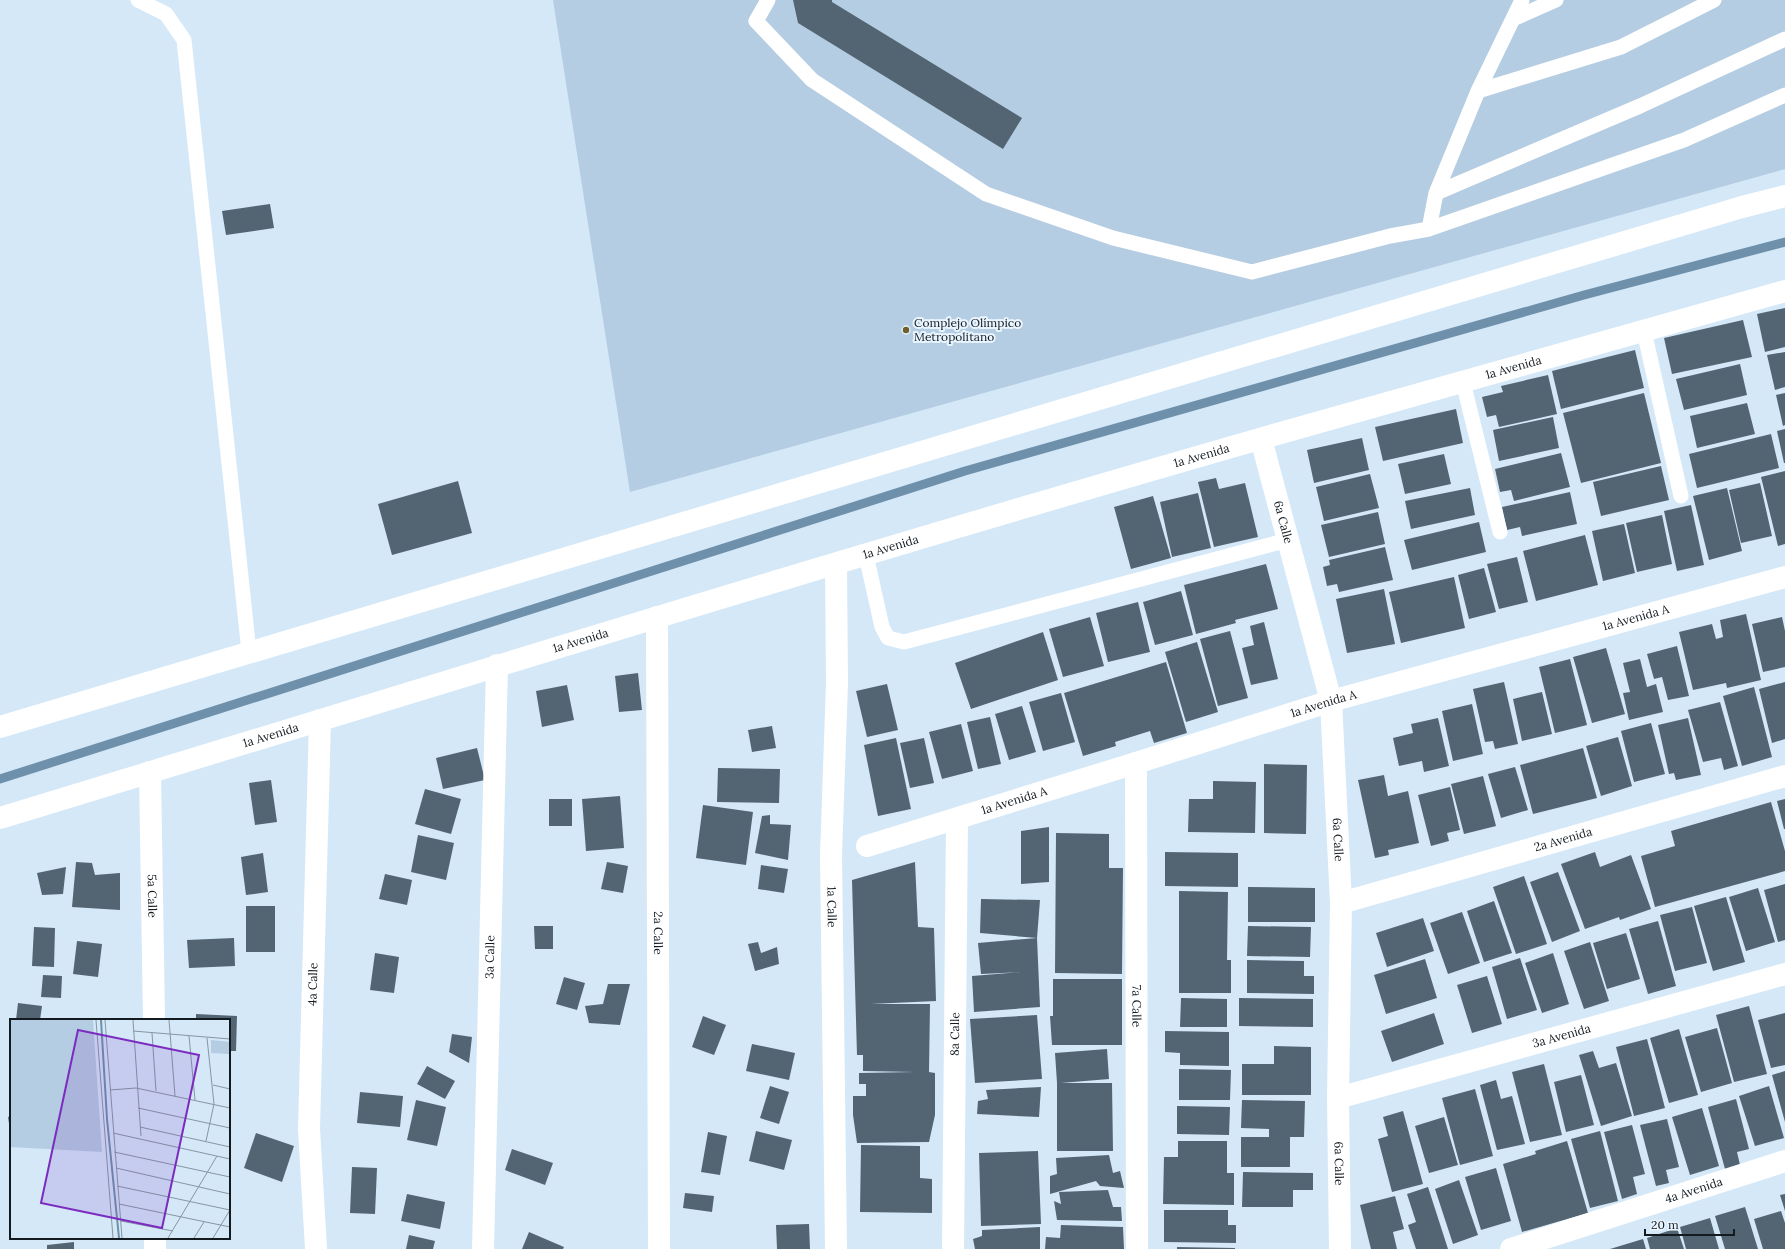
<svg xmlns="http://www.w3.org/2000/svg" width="1785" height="1249" font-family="Lora,serif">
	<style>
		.green { fill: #b4cde2 }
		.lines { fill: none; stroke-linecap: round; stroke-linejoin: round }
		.stream { stroke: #6e90ab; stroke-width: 9 }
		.building { fill: #536573 }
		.lane { stroke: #fff; stroke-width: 15 }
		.street { stroke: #fff; stroke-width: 22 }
		.poi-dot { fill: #70602e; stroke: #e8f4fe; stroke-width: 1.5 }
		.labels { text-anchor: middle; stroke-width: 4; stroke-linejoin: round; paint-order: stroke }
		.poi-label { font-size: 12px; fill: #131a20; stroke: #e8f4fe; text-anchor: start }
		.street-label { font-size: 12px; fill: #131a20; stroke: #e8f4fe }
		.inset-river { fill: none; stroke: #6e90ab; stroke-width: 2 }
		.inset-road { fill: none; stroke: #8796a2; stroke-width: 1 }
		.view { fill: #7b2cbf; fill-opacity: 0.15; stroke: #7b2cbf; stroke-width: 2 }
		.inset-edge { fill: none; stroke: #131a20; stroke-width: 2 }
	</style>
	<rect width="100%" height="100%" fill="#d4e8f8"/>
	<path class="green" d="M553,0H1785V169L630,492Z"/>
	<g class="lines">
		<path class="stream" d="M0,779L965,471L1584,295L1785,242"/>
	</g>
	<path class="building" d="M793,0H832V2L1022,118L1003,149L798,23Z
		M270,204L274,228L226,235L222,211Z
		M1785,308V347L1765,352L1757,314Z
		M1743,320L1752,357L1672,374L1664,338Z
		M1635,350L1644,388L1561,409L1552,371Z
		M1785,352V387L1775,390L1767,355Z
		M1740,364L1747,395L1684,410L1676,379Z
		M1548,375L1557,414L1499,427L1496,415L1487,417L1482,397L1503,392L1501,386Z
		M1644,393L1661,463L1581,483L1563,413Z
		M1785,393V425L1783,426L1776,395Z
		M1747,403L1755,434L1697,448L1690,416Z
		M1456,409L1463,443L1383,461L1375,427Z
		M1553,417L1559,448L1499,461L1493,430Z
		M1785,429V463H1784L1777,431Z
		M1771,434L1779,468L1697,488L1689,454Z
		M1362,438L1369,470L1314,483L1307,450Z
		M1561,453L1570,487L1514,501L1511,490L1500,492L1495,469Z
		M1444,454L1451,484L1405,494L1398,464Z
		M1661,466L1669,500L1601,516L1593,482Z
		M1785,471V544L1778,546L1761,477Z
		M1370,474L1379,508L1324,521L1316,487Z
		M1216,478L1219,489L1245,483L1258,537L1214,547L1198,482Z
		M458,481L472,533L392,555L378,504Z
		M1760,483L1772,536L1741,543L1729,490Z
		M1470,488L1475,515L1411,529L1405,501Z
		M1727,488L1742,551L1709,560L1693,496Z
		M1570,492L1577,524L1522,536L1520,527L1507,530L1502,507Z
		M1198,493L1211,548L1172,557L1160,502Z
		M1153,496L1171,558L1131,569L1114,507Z
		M1691,505L1704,565L1677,571L1664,511Z
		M1378,512L1385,544L1329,557L1321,525Z
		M1662,515L1672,564L1637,572L1626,523Z
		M1479,522L1486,552L1412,570L1404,540Z
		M1624,524L1635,573L1603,581L1592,531Z
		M1585,535L1598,585L1536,601L1523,551Z
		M1385,547L1393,580L1339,592L1337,584L1327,586L1323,567L1330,565L1329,560Z
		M1517,557L1528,602L1499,609L1487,564Z
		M1266,564L1278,609L1235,620L1236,623L1196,634L1184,585Z
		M1484,568L1496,612L1469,619L1458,575Z
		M1454,577L1465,628L1401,643L1389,592Z
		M1384,589L1395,644L1347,653L1336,599Z
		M1181,591L1193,635L1155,645L1143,602Z
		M1138,602L1150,652L1108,662L1096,613Z
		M1746,614L1761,680L1727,688L1726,683L1693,690L1679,632L1712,624L1716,639L1723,637L1720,620Z
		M1090,617L1104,666L1063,677L1049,629Z
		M1782,617L1785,631V667L1763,672L1752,624Z
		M1264,622L1278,679L1251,685L1242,648L1254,645L1250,626Z
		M1230,631L1248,698L1218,706L1200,639Z
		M1043,632L1058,680L971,709L955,663Z
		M1197,642L1218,712L1186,722L1165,652Z
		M1677,646L1689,696L1668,700L1662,677L1654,679L1647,654Z
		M1606,648L1625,714L1592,723L1573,657Z
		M1570,659L1587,725L1555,733L1539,667Z
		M1640,659L1647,687L1656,684L1663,712L1629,720L1623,693L1630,692L1623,663Z
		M1166,662L1187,733L1154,743L1150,731L1115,742L1116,746L1083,756L1064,693Z
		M638,673L642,710L619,712L615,676Z
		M1504,682L1518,744L1495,749L1493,741L1485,742L1473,689Z
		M1785,682V739L1772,743L1759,689Z
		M887,684L898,730L867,737L856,691Z
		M567,685L574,720L542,727L536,691Z
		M1754,687L1772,757L1742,766L1723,696Z
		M1542,692L1552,734L1522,741L1513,699Z
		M1061,693L1075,742L1043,751L1029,702Z
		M1720,702L1738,766L1724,770L1721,758L1703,762L1688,710Z
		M1472,704L1483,754L1453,761L1442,711Z
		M1022,706L1036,752L1009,760L995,714Z
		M990,717L1001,764L978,769L967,722Z
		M1438,718L1449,766L1424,772L1422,761L1399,766L1393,738L1413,733L1411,724Z
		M1688,718L1701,775L1676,780L1674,773L1669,774L1658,725Z
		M1651,723L1665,774L1634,782L1621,731Z
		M961,724L973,771L942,779L929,732Z
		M772,726L776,748L752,752L748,730Z
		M1618,737L1632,786L1601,796L1586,746Z
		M896,738L911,809L878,816L864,745Z
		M924,738L934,783L910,788L900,743Z
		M477,748L485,780L443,789L436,758Z
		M1583,748L1597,798L1533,814L1520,765Z
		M1264,764L1307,765L1306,834L1264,833Z
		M1515,767L1528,810L1501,818L1488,774Z
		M718,768L780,769L779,803L717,802Z
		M1384,775L1388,796L1408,791L1419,843L1388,850L1389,855L1375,858L1358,780Z
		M1483,776L1496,826L1464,834L1451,784Z
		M271,780L277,822L255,825L249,783Z
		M1213,781L1256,782L1255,833L1188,832L1189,799H1213Z
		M1450,787L1460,830L1447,833L1449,841L1431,846L1418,795Z
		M425,789L461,799L451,834L415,824Z
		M620,796L624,848L586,851L582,799Z
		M549,799H572V826H549Z
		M1785,799V829H1784L1777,801Z
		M1771,802L1785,851V871L1655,907L1641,856L1675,846L1671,831Z
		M703,805L753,812L746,865L696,858Z
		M770,815V824L791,825L788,860L755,853L762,816Z
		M1049,827V882L1021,884V831Z
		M1056,833L1109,834V868H1123L1122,974L1055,973Z
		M418,835L454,843L446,880L411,872Z
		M1165,852L1238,853V887L1165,886Z
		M1595,852L1600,867L1631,855L1651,909L1620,920L1619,917L1585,929L1561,864Z
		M263,853L268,892L246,895L241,857Z
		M76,862L92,863L95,875L120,873V910L72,907Z
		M607,862L628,866L623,893L601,889Z
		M915,862L918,927L934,928L936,1001L871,1004H930L929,1072L935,1073V1115L929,1142L857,1143L853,1115V1096H866V1084H859V1073L915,1072L863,1071V1055H857L852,880Z
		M761,865L788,869L784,893L758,889Z
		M66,867L63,894L42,895L37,873Z
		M1558,872L1580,931L1552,942L1530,882Z
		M385,874L412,880L407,905L379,899Z
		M1524,876L1547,944L1516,954L1493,887Z
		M1785,884V940L1778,942L1764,890Z
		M1248,887L1315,888V922H1248Z
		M1758,888L1775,942L1746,951L1729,897Z
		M1179,891L1228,892L1227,960H1231V993H1179Z
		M1726,897L1745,962L1713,971L1694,906Z
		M981,899L1040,900L1037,938L1040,1007L974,1012L972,976L1021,972L981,974L978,943L1037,938L980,933Z
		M1494,901L1512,953L1484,962L1467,911Z
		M246,906H275V952H246Z
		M1692,907L1707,963L1675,971L1660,915Z
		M1462,912L1480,963L1448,974L1430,923Z
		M1423,918L1434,951L1387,967L1376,933Z
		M1658,921L1676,986L1648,994L1629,929Z
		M534,926H553V949H535Z
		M1248,926L1311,927L1310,957L1247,956Z
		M34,927L55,928L54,967L32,966Z
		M1626,933L1640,979L1607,989L1593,943Z
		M234,938L235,966L189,968L187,940Z
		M77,941L102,944L98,977L73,974Z
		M758,942L761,953L777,947L779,964L755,971L748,944Z
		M1590,942L1609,1001L1584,1009L1564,951Z
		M375,953L399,957L394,993L370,990Z
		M1553,953L1569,1004L1542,1013L1525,963Z
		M1520,958L1537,1010L1507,1019L1492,967Z
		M1425,959L1437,998L1386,1014L1374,975Z
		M1247,960L1304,961V976H1314V994L1247,993Z
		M43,975L62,976L61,998L41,997Z
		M1487,976L1502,1024L1472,1033L1457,985Z
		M564,977L585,983L577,1010L556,1004Z
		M1053,979H1122V1045H1052L1050,1016H1053Z
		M608,984H630L620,1025L589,1023L585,1006L603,1004Z
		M1181,998L1227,999V1027H1180Z
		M1239,998L1313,999V1027L1239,1026Z
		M18,1003L42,1006L40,1020H16Z
		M1749,1006L1767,1074L1734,1082L1716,1015Z
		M1434,1013L1444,1044L1392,1062L1381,1031Z
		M1785,1013V1065L1771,1068L1758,1020Z
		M196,1014L237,1016L236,1051H229V1020H196Z
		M1037,1015L1042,1079L975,1083L970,1019Z
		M703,1016L726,1025L714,1055L692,1047Z
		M1717,1028L1732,1083L1701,1092L1685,1037Z
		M1679,1029L1698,1095L1669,1103L1650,1038Z
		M1165,1031L1229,1032V1066L1180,1065V1053L1165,1052Z
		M452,1034L472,1037L469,1063L449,1052Z
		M1647,1039L1665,1108L1634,1116L1616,1047Z
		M752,1044L795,1053L789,1080L746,1071Z
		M1274,1046L1311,1047V1095H1242V1064H1274Z
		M1107,1049L1109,1079L1061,1083H1112L1113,1151H1057V1083L1055,1053Z
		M1593,1051L1599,1068L1616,1063L1632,1116L1601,1126L1579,1055Z
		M1544,1064L1562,1135L1530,1142L1512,1072Z
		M427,1066L455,1081L445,1099L417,1084Z
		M1179,1069L1231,1070L1230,1100H1179Z
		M1785,1071V1122L1772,1075Z
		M1581,1075L1594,1125L1566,1132L1554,1082Z
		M1496,1080L1501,1099L1512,1096L1525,1144L1497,1150L1480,1085Z
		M770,1086L789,1092L779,1124L760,1118Z
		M1769,1086L1784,1138L1755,1146L1739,1096Z
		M1041,1087L1039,1117L977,1114L978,1101L988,1099L986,1090Z
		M1475,1089L1493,1156L1460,1165L1442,1098Z
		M360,1092L403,1096L400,1127L357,1123Z
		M1736,1099L1749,1149L1737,1152L1740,1165L1725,1169L1708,1107Z
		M416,1100L446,1107L437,1146L407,1140Z
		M1242,1100L1305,1101L1304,1137H1290V1167H1241V1137H1269V1129L1241,1128Z
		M1177,1106L1230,1107L1229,1135L1177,1134Z
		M1702,1108L1719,1166L1690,1175L1672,1117Z
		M1403,1111L1423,1184L1392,1192L1378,1139L1388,1136L1383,1117Z
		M11,1116V1129L10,1130L8,1117Z
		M1444,1117L1458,1165L1429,1173L1415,1126Z
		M1667,1119L1679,1167L1666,1170L1669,1183L1656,1186L1640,1125Z
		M1632,1125L1645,1174L1633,1177L1637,1194L1622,1199L1604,1132Z
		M756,1131L792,1140L784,1170L749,1161Z
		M1600,1131L1618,1201L1590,1208L1571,1139Z
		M708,1132L727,1136L720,1175L701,1172Z
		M256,1133L294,1146L282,1182L244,1168Z
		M1178,1141H1227V1173H1234V1205L1163,1204L1164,1157H1178Z
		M1567,1141L1588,1213L1522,1232L1503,1164L1536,1154L1535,1151Z
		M861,1145L920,1146V1178L932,1179V1213L860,1212Z
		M512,1149L553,1163L545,1185L505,1170Z
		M1038,1151L1041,1224L981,1226L979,1153Z
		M1109,1155L1113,1173L1120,1171L1124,1188L1100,1186L1096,1181L1050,1194V1176L1057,1174L1056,1158Z
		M352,1167L377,1168L375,1214L350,1213Z
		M1496,1168L1511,1221L1481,1230L1465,1177Z
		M1243,1172L1313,1173V1190H1293V1207H1242Z
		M1459,1180L1478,1235L1453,1244L1435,1189Z
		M1428,1187L1448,1249H1416L1408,1225L1416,1222L1407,1194Z
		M1108,1190L1113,1207H1121L1122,1221L1057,1220L1054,1201L1061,1204L1059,1192Z
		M685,1193L714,1196L712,1212L683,1208Z
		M407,1194L445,1202L440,1229L401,1221Z
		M1785,1194V1211L1780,1195Z
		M1395,1196L1404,1229L1393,1232L1397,1249H1371L1360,1205Z
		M1745,1207L1758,1249H1725L1715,1216Z
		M1164,1210H1228V1225H1236V1243L1164,1242Z
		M1781,1211L1785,1223V1249H1763L1754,1219Z
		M1710,1218L1719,1249H1686L1680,1227Z
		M809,1224L810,1249H777L776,1225Z
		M1061,1225L1123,1227L1124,1249H1045L1046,1237L1060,1238Z
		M1040,1227V1249H975L973,1239L982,1236V1230Z
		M1677,1228L1684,1249H1650L1647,1238Z
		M529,1232L564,1247L563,1249H522Z
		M409,1235L435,1241L433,1249H406Z
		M1643,1239L1646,1249H1610Z
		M74,1242V1249H47V1245Z
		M1177,1247L1235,1248V1249H1177Z"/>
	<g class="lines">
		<path class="lane" d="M138,0L166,14L184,40L249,652
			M768,0L756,21L812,80L986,194L1113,238L1252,272L1390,236L1429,229L1684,140L1785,95
			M1513,19L1556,0
			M1478,91L1621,47L1714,0
			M1436,193L1640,106L1785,39
			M1429,229L1436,193L1478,91L1522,0
			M1644,331L1681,496
			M1463,382L1500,532
			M866,555L882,627L888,638L904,642L1288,540"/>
		<g class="street">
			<path id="s1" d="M1261,439L1331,701L1341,903L1338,1098L1340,1249"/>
			<path id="s2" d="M836,564L837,683L831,855L836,1249"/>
			<path id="s3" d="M657,617L659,1249"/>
			<path d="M0,727L1742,207L1785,196"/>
			<path id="s4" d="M1136,763L1137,1249"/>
			<path id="s5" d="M150,772L154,1020"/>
			<path id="s6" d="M0,818C421,690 840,559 1263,438C1437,388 1611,341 1785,291"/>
			<path id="s7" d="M867,846L1136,763L1331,701L1785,577"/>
			<path id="s8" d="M1341,903L1785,776"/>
			<path id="s9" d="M1338,1098L1785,974"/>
			<path d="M155,1249V1238"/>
			<path id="s10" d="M316,1249L309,1129L320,720"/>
			<path id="s11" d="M483,1249L497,665"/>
			<path id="s12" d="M953,1249L957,819"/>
			<path id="s13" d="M1511,1249L1785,1161"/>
		</g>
	</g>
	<circle class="poi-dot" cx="906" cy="330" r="4"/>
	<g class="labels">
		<g class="poi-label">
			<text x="914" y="327">Complejo Olímpico<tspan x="914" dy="14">Metropolitano</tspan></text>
		</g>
		<g class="street-label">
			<text dy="4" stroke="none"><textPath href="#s6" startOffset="1579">1a Avenida</textPath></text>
			<text dy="4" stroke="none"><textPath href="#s6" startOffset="1255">1a Avenida</textPath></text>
			<text dy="4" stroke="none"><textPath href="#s1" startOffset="86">6a Calle</textPath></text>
			<text dy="4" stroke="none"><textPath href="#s6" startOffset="931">1a Avenida</textPath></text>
			<text dy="4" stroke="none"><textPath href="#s7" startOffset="802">1a Avenida A</textPath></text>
			<text dy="4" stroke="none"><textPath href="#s6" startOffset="607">1a Avenida</textPath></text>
			<text dy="4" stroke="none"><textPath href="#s7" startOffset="478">1a Avenida A</textPath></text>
			<text dy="4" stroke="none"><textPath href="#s6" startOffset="283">1a Avenida</textPath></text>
			<text dy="4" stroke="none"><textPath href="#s7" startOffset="154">1a Avenida A</textPath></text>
			<text dy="4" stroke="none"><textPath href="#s1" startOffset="410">6a Calle</textPath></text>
			<text dy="4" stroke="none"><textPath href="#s8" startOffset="231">2a Avenida</textPath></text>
			<text dy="4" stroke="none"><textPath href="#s5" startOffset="124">5a Calle</textPath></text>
			<text dy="4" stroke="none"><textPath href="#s2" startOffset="343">1a Calle</textPath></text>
			<text dy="4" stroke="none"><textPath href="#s3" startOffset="316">2a Calle</textPath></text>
			<text dy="4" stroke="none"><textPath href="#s11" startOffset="292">3a Calle</textPath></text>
			<text dy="4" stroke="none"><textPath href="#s10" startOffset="265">4a Calle</textPath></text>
			<text dy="4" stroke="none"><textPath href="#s4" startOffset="243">7a Calle</textPath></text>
			<text dy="4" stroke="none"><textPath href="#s12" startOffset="215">8a Calle</textPath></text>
			<text dy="4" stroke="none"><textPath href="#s9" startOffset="232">3a Avenida</textPath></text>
			<text dy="4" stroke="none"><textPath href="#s1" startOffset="734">6a Calle</textPath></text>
			<text dy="4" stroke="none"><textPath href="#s13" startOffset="192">4a Avenida</textPath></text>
		</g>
	</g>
	<g transform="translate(10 1019)">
		<rect width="220" height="220" fill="#d4e8f8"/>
		<path d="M0,1H83L92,133L0,128ZM201,21L220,23V35L201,34Z" fill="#b4cde2"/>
		<path class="inset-river" d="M91,1L97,100L109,219"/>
		<path class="inset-road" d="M86,1L103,219M95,1L112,219M123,1L131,117M159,1L165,77M123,12L220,20M142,14L146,72M179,17L185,81M203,66L220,70M100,71L126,69L220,89M128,89L220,109M130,108L220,128M103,114L220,140M196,122L204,85L197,19M104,133L220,158M106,149L220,175M107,167L220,191M109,185L220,208M111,202L163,212M158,219L207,137M184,219L194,203M203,219L220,191"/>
		<path class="view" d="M68,11L189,36L152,209L31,184Z"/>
		<rect width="220" height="220" class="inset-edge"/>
	</g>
	<path d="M1645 1229v6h89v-6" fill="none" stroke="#131a20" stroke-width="2"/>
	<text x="1651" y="1229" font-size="12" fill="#131a20" stroke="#e8f4fe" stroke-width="3" paint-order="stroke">20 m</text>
</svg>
